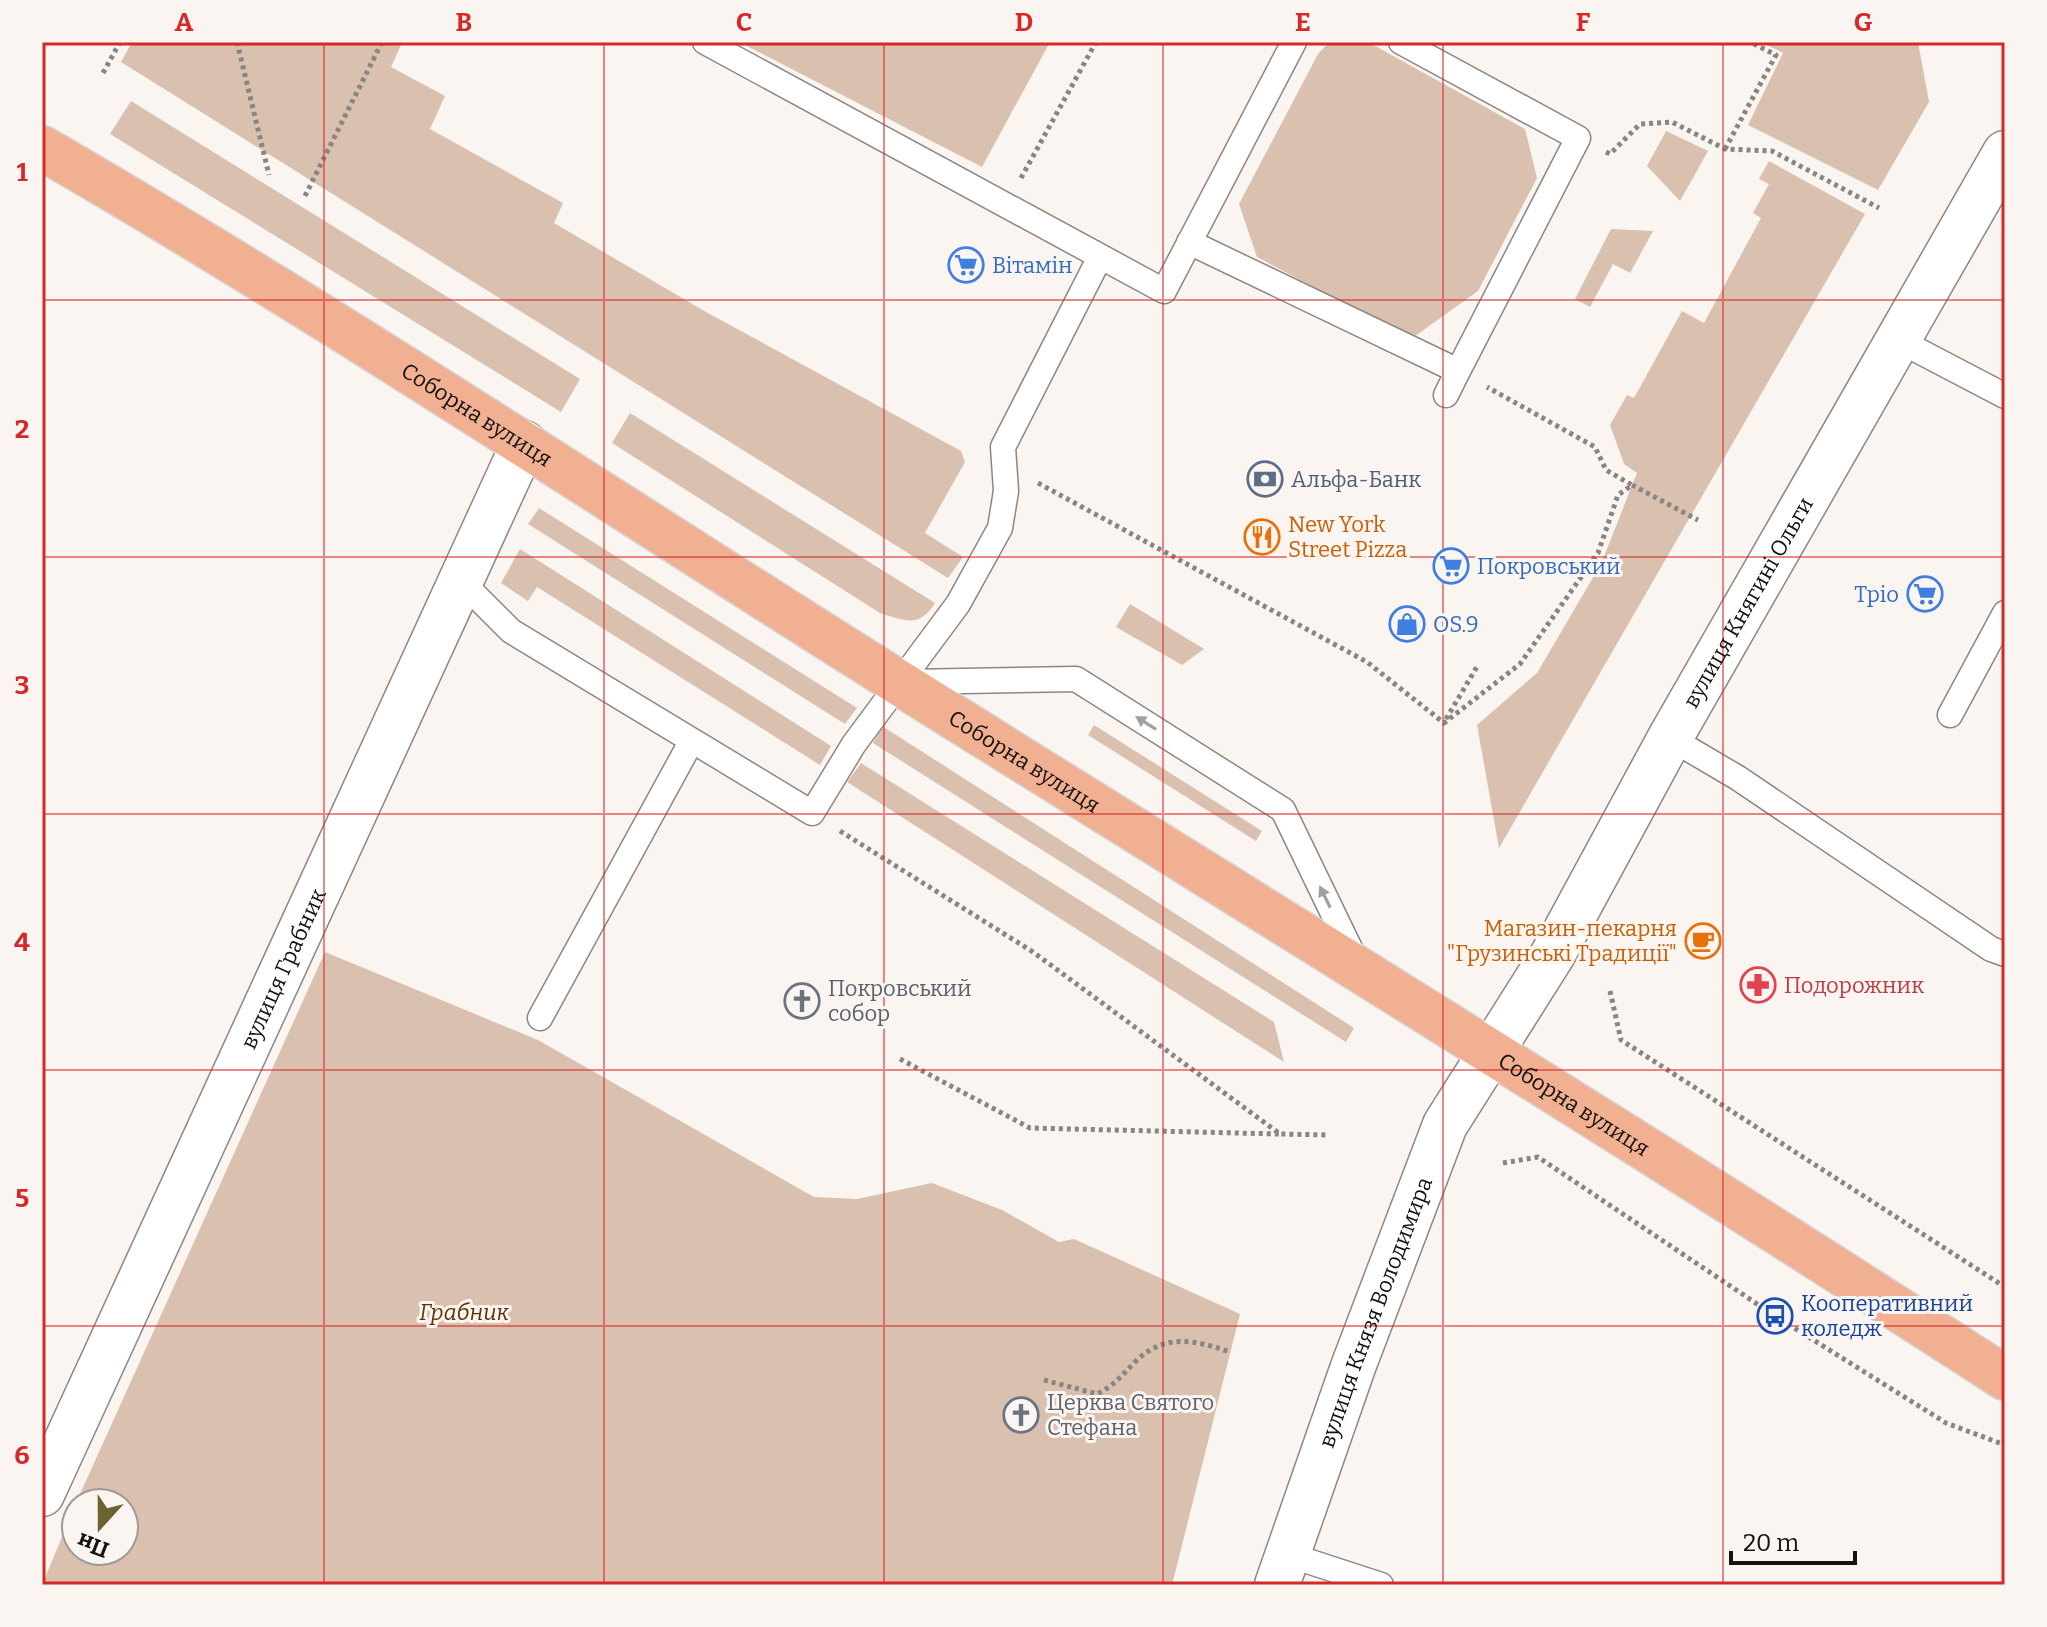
<svg xmlns="http://www.w3.org/2000/svg" width="2047" height="1627" font-family="Bitter,serif">
	<style>
		.green { fill: #d9c0af }
		.lines { fill: none; stroke-linecap: round; stroke-linejoin: round }
		.service-casing { stroke: #8d8784; stroke-width: 27 }
		.minor-casing { stroke: #8d8784; stroke-width: 47 }
		.tertiary-casing { stroke: #8d8784; stroke-width: 47 }
		.primary-casing { stroke: #d5d4d4; stroke-width: 47 }
		.path { stroke: #898582; stroke-width: 5; stroke-dasharray: 4 4; stroke-linecap: butt }
		.service { stroke: #fff; stroke-width: 24 }
		.minor { stroke: #fff; stroke-width: 44 }
		.tertiary { stroke: #fff; stroke-width: 44 }
		.primary { stroke: #f2b092; stroke-width: 44 }
		.oneway { fill: #a1a0a0 }
		.grid { fill: none; stroke: #d62828; stroke-width: 2; stroke-opacity: 0.55 }
		.labels { text-anchor: middle; stroke-width: 6; stroke-linejoin: round; paint-order: stroke }
		.shop-label { font-size: 22px; fill: #366cbe; stroke: #fbf5f1; text-anchor: start }
		.street-label { font-size: 22px; fill: #141211; stroke: #fbf5f1 }
		.service-label { font-size: 22px; fill: #4e5e75; stroke: #fbf5f1; text-anchor: start }
		.food-label { font-size: 22px; fill: #c56008; stroke: #fbf5f1; text-anchor: start }
		.health-label { font-size: 22px; fill: #be3a42; stroke: #fbf5f1; text-anchor: start }
		.worship-label { font-size: 22px; fill: #5b616d; stroke: #fbf5f1; text-anchor: start }
		.transit-label { font-size: 22px; fill: #164399; stroke: #fbf5f1; text-anchor: start }
		.park-label { font-size: 22px; font-style: italic; fill: #623206; stroke: #fbf5f1 }
		.neatline { fill: none; stroke: #d62828; stroke-width: 3 }
		.grid-label { font-size: 26px; text-anchor: middle; font-weight: bold; fill: #d62828 }
	</style>
	<rect width="100%" height="100%" fill="#fbf5f1"/>
	<path class="green" d="M132,42L401,45L391,67L445,96L430,129L563,203L554,223L706,312L961,451L965,462L925,533L963,557L948,578L121,62Z
		M739,42H1050L982,167Z
		M1329,42H1368L1525,129L1537,178L1478,291L1411,339L1257,257L1239,204L1318,54Z
		M1762,42H1918L1929,102L1878,190L1748,125L1783,53Z
		M131,101L580,379L561,412L110,134Z
		M1666,131L1708,151L1680,201L1647,166Z
		M1769,161L1865,214L1499,848L1477,725L1537,673L1601,564L1637,473L1624,464L1610,425L1627,395L1634,398L1682,311L1704,323L1761,218L1753,213L1769,184L1759,179Z
		M1611,229L1653,231L1630,273L1613,264L1590,307L1575,299Z
		M630,413L935,603C920,628 905,621 880,613L612,443Z
		M539,508L857,708L845,724L528,524Z
		M520,549L831,746L820,765L537,587L528,601L501,583Z
		M1130,604L1204,649L1182,665L1116,627Z
		M1094,725L1262,831L1256,841L1088,735Z
		M882,726L1354,1028L1346,1042L873,743Z
		M861,763L1274,1022L1284,1062L847,782Z
		M325,952L538,1040L814,1197L857,1199L932,1183L1002,1210L1059,1242L1074,1239L1240,1314L1172,1585H42L76,1503V1551H124V1503H76Z"/>
	<g class="lines">
		<defs>
			<path id="service" d="M705,42L1164,291L1294,42
				M1189,242L1458,371L1578,138L1401,42
				M1898,340L2005,396
				M1446,395L1458,371
				M461,581L511,631L812,813L854,744L958,604L1000,528L1006,491L1003,447L1100,257
				M908,682L1076,679L1283,810L1357,963
				M1950,715L2005,613
				M1670,738L1738,778L1991,949L2005,954
				M540,1018L691,742
				M1286,1554L1381,1585"/>
			<g id="minor">
				<path id="s1" d="M42,1494L524,443"/>
			</g>
			<g id="tertiary">
				<path id="s2" d="M1277,1585L1353,1367L1445,1125L1553,954L1670,738L2005,153"/>
			</g>
			<g id="primary">
				<path id="s3" d="M42,148C334,317 615,505 901,684C1270,915 1640,1142 2005,1378"/>
			</g>
		</defs>
		<use href="#service" class="service-casing"/>
		<use href="#minor" class="minor-casing"/>
		<use href="#tertiary" class="tertiary-casing"/>
		<use href="#primary" class="primary-casing"/>
		<path class="path" d="M237,42L269,175
			M103,73L120,42
			M1725,149L1776,55L1750,42
			M1606,152L1610,154L1640,124L1672,122L1725,149L1772,151L1879,208
			M1021,178L1096,42
			M305,196L382,42
			M1038,483L1367,662L1444,723L1520,664L1598,553L1618,495L1632,485L1606,470L1595,447L1487,387
			M1632,485L1698,520
			M1446,719L1478,665
			M840,831L1033,952L1280,1134L1329,1135
			M1610,991L1621,1040L2005,1287
			M900,1059L1030,1128L1279,1134
			M1503,1163L1538,1157L1775,1316L1946,1423L2005,1445
			M1044,1380L1097,1394C1115,1385 1122,1375 1136,1361C1165,1333 1195,1340 1230,1352"/>
		<use href="#service" class="service"/>
		<use href="#minor" class="minor"/>
		<use href="#tertiary" class="tertiary"/>
		<use href="#primary" class="primary"/>
	</g>
	<defs><path id="oneway-solid" d="M-6-.8H1V-3.2L6.5 0L1 3.2V.8H-6Z" transform="scale(2)"/></defs>
	<g class="oneway">
		<use href="#oneway-solid" transform="translate(1146 723) rotate(-148)"/>
		<use href="#oneway-solid" transform="translate(1325 897) rotate(-116)"/>
	</g>
	<path class="grid" d="M324,42V1585M604,42V1585M884,42V1585M1163,42V1585M1443,42V1585M1723,42V1585M42,300H2005M42,557H2005M42,814H2005M42,1070H2005M42,1326H2005"/>
	<defs>
		<symbol id="supermarket-ring" viewBox="-11 -11 22 22"><circle r="9.5" fill="#fbf5f1" stroke="#3f7fe0" stroke-width="1.5"/><path d="M-6-5.5h2.5l.6 2H6L4.5 2H-2.5L-4.4-4H-6ZM-1.5 3.2a1.3 1.3 0 1 0 .1 0ZM3 3.2a1.3 1.3 0 1 0 .1 0Z" fill="#3f7fe0"/></symbol>
		<symbol id="bank-ring" viewBox="-11 -11 22 22"><circle r="9.5" fill="#fbf5f1" stroke="#5c6f8a" stroke-width="1.5"/><path d="M-6-4H6V4H-6ZM0-2.3a2.3 2.3 0 1 0 0 4.6a2.3 2.3 0 1 0 0-4.6Z" fill="#5c6f8a"/></symbol>
		<symbol id="restaurant-ring" viewBox="-11 -11 22 22"><circle r="9.5" fill="#fbf5f1" stroke="#e8710a" stroke-width="1.5"/><path d="M-5-6h1v4h1v-4h1v4h1v-4h1v5L-1.5 .5V6h-2V.5L-5-1ZM5-6V6H3V1.5H1.5Q1.5-4 5-6Z" fill="#e8710a"/></symbol>
		<symbol id="shop-ring" viewBox="-11 -11 22 22"><circle r="9.5" fill="#fbf5f1" stroke="#3f7fe0" stroke-width="1.5"/><path d="M-5-2.5h2.3a2.7 3.5 0 0 1 5.4 0H5L5.5 6h-11ZM-1.5-2.5h3a1.5 2.3 0 0 0-3 0Z" fill="#3f7fe0"/></symbol>
		<symbol id="cafe-ring" viewBox="-11 -11 22 22"><circle r="9.5" fill="#fbf5f1" stroke="#e8710a" stroke-width="1.5"/><path d="M-5.5-4.5H6V0H3Q3 3.5 0 3.5H-2.5Q-5.5 3.5-5.5 0ZM3-3.2v2h1.7v-2ZM-6 4.5H4V6H-6Z" fill="#e8710a"/></symbol>
		<symbol id="pharmacy-ring" viewBox="-11 -11 22 22"><circle r="9.5" fill="#fbf5f1" stroke="#e0444e" stroke-width="1.5"/><path d="M-2-6h4v4h4v4h-4v4h-4v-4h-4v-4h4Z" fill="#e0444e"/></symbol>
		<symbol id="church-ring" viewBox="-11 -11 22 22"><circle r="9.5" fill="#fbf5f1" stroke="#6b7280" stroke-width="1.5"/><path d="M-1.2-6h2.4v3.5h3.3v2.4h-3.3V6h-2.4V-.1h-3.3v-2.4h3.3Z" fill="#6b7280"/></symbol>
		<symbol id="bus-ring" viewBox="-11 -11 22 22"><circle r="9.5" fill="#fbf5f1" stroke="#1a4fb4" stroke-width="1.5"/><path d="M-5-6H5V4H4V6H2V4H-2V6H-4V4H-5ZM-3.5-4V0h7V-4ZM-3.5 1.2v1.5H-2V1.2ZM2 1.2v1.5H3.5V1.2Z" fill="#1a4fb4"/></symbol>
	</defs>
	<g fill-rule="evenodd">
		<use href="#supermarket-ring" x="946" y="245" width="40" height="40"/>
		<use href="#bank-ring" x="1245" y="459" width="40" height="40"/>
		<use href="#restaurant-ring" x="1242" y="517" width="40" height="40"/>
		<use href="#supermarket-ring" x="1431" y="546" width="40" height="40"/>
		<use href="#supermarket-ring" x="1905" y="574" width="40" height="40"/>
		<use href="#shop-ring" x="1387" y="604" width="40" height="40"/>
		<use href="#cafe-ring" x="1683" y="921" width="40" height="40"/>
		<use href="#pharmacy-ring" x="1738" y="965" width="40" height="40"/>
		<use href="#church-ring" x="782" y="981" width="40" height="40"/>
		<use href="#bus-ring" x="1755" y="1296" width="40" height="40"/>
		<use href="#church-ring" x="1001" y="1395" width="40" height="40"/>
	</g>
	<g class="labels">
		<g class="shop-label">
			<text x="992" y="273">Вітамін</text>
			<text x="1477" y="574">Покровський</text>
			<text x="1899" y="602" text-anchor="end">Тріо</text>
			<text x="1433" y="632">OS.9</text>
		</g>
		<g class="street-label">
			<text dy="8" stroke="none"><textPath href="#s3" startOffset="510">Соборна вулиця</textPath></text>
			<text dy="8" stroke="none"><textPath href="#s2" startOffset="1094">вулиця Княгині Ольги</textPath></text>
			<text dy="8" stroke="none"><textPath href="#s3" startOffset="1158">Соборна вулиця</textPath></text>
			<text dy="8" stroke="none"><textPath href="#s1" startOffset="578">вулиця Грабник</textPath></text>
			<text dy="8" stroke="none"><textPath href="#s3" startOffset="1806">Соборна вулиця</textPath></text>
			<text dy="8" stroke="none"><textPath href="#s2" startOffset="290">вулиця Князя Володимира</textPath></text>
		</g>
		<g class="service-label">
			<text x="1291" y="487">Альфа-Банк</text>
		</g>
		<g class="food-label">
			<text x="1288" y="532">New York<tspan x="1288" dy="25">Street Pizza</tspan></text>
			<text x="1677" y="936" text-anchor="end">Магазин-пекарня<tspan x="1677" dy="25">"Грузинські Традиції"</tspan></text>
		</g>
		<g class="health-label">
			<text x="1784" y="993">Подорожник</text>
		</g>
		<g class="worship-label">
			<text x="828" y="996">Покровський<tspan x="828" dy="25">собор</tspan></text>
			<text x="1047" y="1410">Церква Святого<tspan x="1047" dy="25">Стефана</tspan></text>
		</g>
		<g class="transit-label">
			<text x="1801" y="1311">Кооперативний<tspan x="1801" dy="25">коледж</tspan></text>
		</g>
		<g class="park-label">
			<text x="464" y="1320">Грабник</text>
		</g>
	</g>
	<rect width="2047" height="1627" fill="none" stroke="#fbf5f1" stroke-width="88"/>
	<g transform="translate(100 1527) rotate(201)"><circle r="38" fill="#fbf5f1" stroke="#9f9a97" stroke-width="2"/>
	<path d="M0-6L14 30L0 20L-14 30Z" fill="#6b6330"/>
	<text y="-12" font-size="22" font-weight="bold" text-anchor="middle" fill="#141211">Пн</text>
	</g>
	<path d="M1731 1551v12h124v-12" fill="none" stroke="#141211" stroke-width="4"/>
	<text x="1743" y="1551" font-size="24" fill="#141211" stroke="#fbf5f1" stroke-width="6" paint-order="stroke">20 m</text>
	<rect x="44" y="44" width="1959" height="1539" class="neatline"/>
	<g class="grid-label">
		<text x="184" y="31">A</text>
		<text x="464" y="31">B</text>
		<text x="744" y="31">C</text>
		<text x="1024" y="31">D</text>
		<text x="1303" y="31">E</text>
		<text x="1583" y="31">F</text>
		<text x="1863" y="31">G</text>
		<text x="22" y="181">1</text>
		<text x="22" y="438">2</text>
		<text x="22" y="694">3</text>
		<text x="22" y="951">4</text>
		<text x="22" y="1207">5</text>
		<text x="22" y="1464">6</text>
	</g>
</svg>
